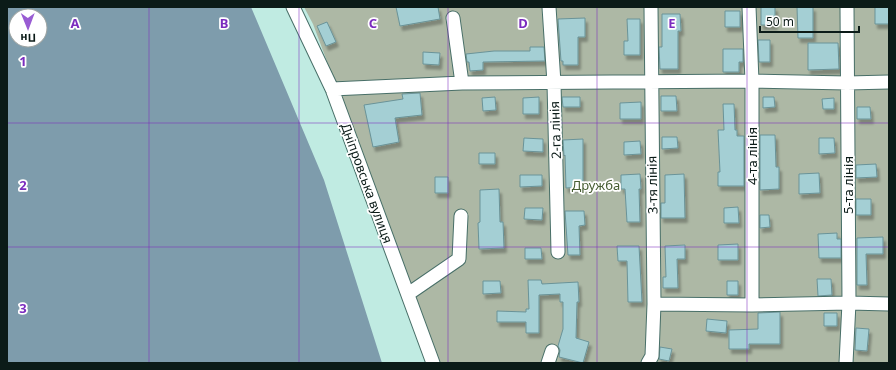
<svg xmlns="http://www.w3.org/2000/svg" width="896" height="370" font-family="'Noto Sans',sans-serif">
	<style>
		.green { fill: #adb8a5 }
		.water { fill: #7e9cac; fill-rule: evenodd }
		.building { fill: #a4cfd4; stroke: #6a9398; filter: url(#shadow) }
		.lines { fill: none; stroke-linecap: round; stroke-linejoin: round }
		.minor-casing { stroke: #486f68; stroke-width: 15 }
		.minor { stroke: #fff; stroke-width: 13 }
		.grid { fill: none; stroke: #7b2cbf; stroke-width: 1; stroke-opacity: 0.55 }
		.labels { text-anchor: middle; stroke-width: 3.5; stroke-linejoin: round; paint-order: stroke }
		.street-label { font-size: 13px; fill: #0b1b18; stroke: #fff }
		.park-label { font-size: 13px; fill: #465d32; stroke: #fff }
		.grid-label { font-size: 13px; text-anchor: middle; font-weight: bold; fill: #7b2cbf; stroke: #fff; stroke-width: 3.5; stroke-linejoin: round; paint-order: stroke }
	</style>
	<defs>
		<filter id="shadow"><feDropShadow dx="2.5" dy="4.5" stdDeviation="1" flood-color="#0004"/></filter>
	</defs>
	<rect width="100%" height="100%" fill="#c0ebe2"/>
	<path class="green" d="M304,7H889V363H440L313,24Z"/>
	<path class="water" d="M7,7H251L324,180L382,363H7ZM16,16H40V40H16Z"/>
	<path class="building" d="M396,7H438L440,19L400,26Z
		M761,7H775V25H761Z
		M797,7H813V38H798Z
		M875,7H889V24H875Z
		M725,11H740V27H725Z
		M662,14H680L681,31H678V69H660L659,47H662Z
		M585,18V37H578V65H563V61H561L558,19Z
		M627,19H640V55H624V41H628Z
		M327,22L336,42L326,46L317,26Z
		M758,40H770V62H759Z
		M808,43H838L839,69L808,70Z
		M530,47H544L545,61L483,62V70L470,71L469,62H467L466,54L494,51H530Z
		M723,49H743V62H739V72H723Z
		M423,52L440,53L439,65L423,64Z
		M420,93L422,115L395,118L399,142L373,147L364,105L403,99L402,94Z
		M661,96H676L677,111H661Z
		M495,97L496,110L483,111L482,98Z
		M539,97V114H523V98Z
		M562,97H580V107H563Z
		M763,97H774L775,107L763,108Z
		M834,98V109H823L822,99Z
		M641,102V119H620V103Z
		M723,104H734L735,130H737V136H744V186H718V172H720L718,130H724Z
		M857,107H870L871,119H857Z
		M760,135H775L776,167H779V189L760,190Z
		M662,137H677L678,148L662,149Z
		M524,138L543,139V152L523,151Z
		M819,138H834L835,153L819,154Z
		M583,139V187L566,188L565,155L564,156L563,140Z
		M640,141L641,154L624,155V142Z
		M479,153H495V164H479Z
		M876,164L877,177L856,178V165Z
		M819,173L820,193L799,194V174Z
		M640,174L641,189H639L640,222H627L625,189H621V175Z
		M684,174L685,218H661V203H665V175Z
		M520,175H542V186L520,187Z
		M435,177H448V193H435Z
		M499,189L500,222H503L504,248L479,249L478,223L480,222V190Z
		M856,199H871V215H856Z
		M738,207L739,223H724V208Z
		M525,208H543L542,220L524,219Z
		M565,211H584L585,225L579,226L580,255H568Z
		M760,215H769L770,227L760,228Z
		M837,233V239H841V258H819L818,234Z
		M883,237V254H866L867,285H857V238Z
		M738,244V260H718V245Z
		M685,245V259H677L678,288H663V277H666L665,246Z
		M617,246H639L642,302H628L627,261H618Z
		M525,248H541L542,259H525Z
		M817,279H831L832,295L818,296Z
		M528,280H541L542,284L578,282L579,302H577L576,338L589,342L583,363L559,357L560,350L558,346L563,329V302H560V294L539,295V333H526V322H497V311L526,312V309H529Z
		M483,281H500L501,293L483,294Z
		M727,281H738V295H727Z
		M780,312V344H749V349H729V330L758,329V313Z
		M824,313H837V326H824Z
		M707,319L727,321L726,333L706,331Z
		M856,328L869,329L867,351L855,350Z
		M660,347L672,349L669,361L659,359Z"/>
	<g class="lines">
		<defs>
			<path id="minor" d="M293,7L332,89L433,363
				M549,7L554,83L558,252
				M749,7L752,81V305
				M453,18L462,83
				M332,89L462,83L752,81L847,83L889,82
				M408,294L459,259L461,216
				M654,304L752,305L849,303L889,304
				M548,363L552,351
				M648,363L652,356L654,304L651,7
				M846,363L849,303L847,7"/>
		</defs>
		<use href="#minor" class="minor-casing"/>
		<use href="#minor" class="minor"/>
	</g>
	<path class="grid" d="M149,7V363M299,7V363M448,7V363M597,7V363M747,7V363M7,123H889M7,247H889"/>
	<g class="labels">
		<g class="street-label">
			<text transform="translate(555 130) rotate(-92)" y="5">2-га лінія</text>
			<text transform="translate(752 156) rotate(-90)" y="5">4-та лінія</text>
			<text transform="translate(367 183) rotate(70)" y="5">Дніпровська вулиця</text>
			<text transform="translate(652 185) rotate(-91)" y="5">3-тя лінія</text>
			<text transform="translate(848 185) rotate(-90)" y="5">5-та лінія</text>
		</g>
		<g class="park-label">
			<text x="596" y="190">Дружба</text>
		</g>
	</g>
	<g class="grid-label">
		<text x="75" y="28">A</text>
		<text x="224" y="28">B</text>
		<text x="373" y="28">C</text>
		<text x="523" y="28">D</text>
		<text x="672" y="28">E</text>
		<text x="23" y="66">1</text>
		<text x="23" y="190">2</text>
		<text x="23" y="313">3</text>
	</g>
	<rect width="896" height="370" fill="none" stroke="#0b1b18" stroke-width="16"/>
	<g transform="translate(28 28) rotate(179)"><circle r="19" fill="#ffffff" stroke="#9da4a3"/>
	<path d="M0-3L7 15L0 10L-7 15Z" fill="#995cd3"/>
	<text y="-6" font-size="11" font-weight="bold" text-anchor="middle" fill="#0b1b18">Пн</text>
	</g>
	<path d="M760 26v6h99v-6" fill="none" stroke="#0b1b18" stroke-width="2"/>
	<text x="766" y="26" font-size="12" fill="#0b1b18" stroke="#ffffff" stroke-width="3" paint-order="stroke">50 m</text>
</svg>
